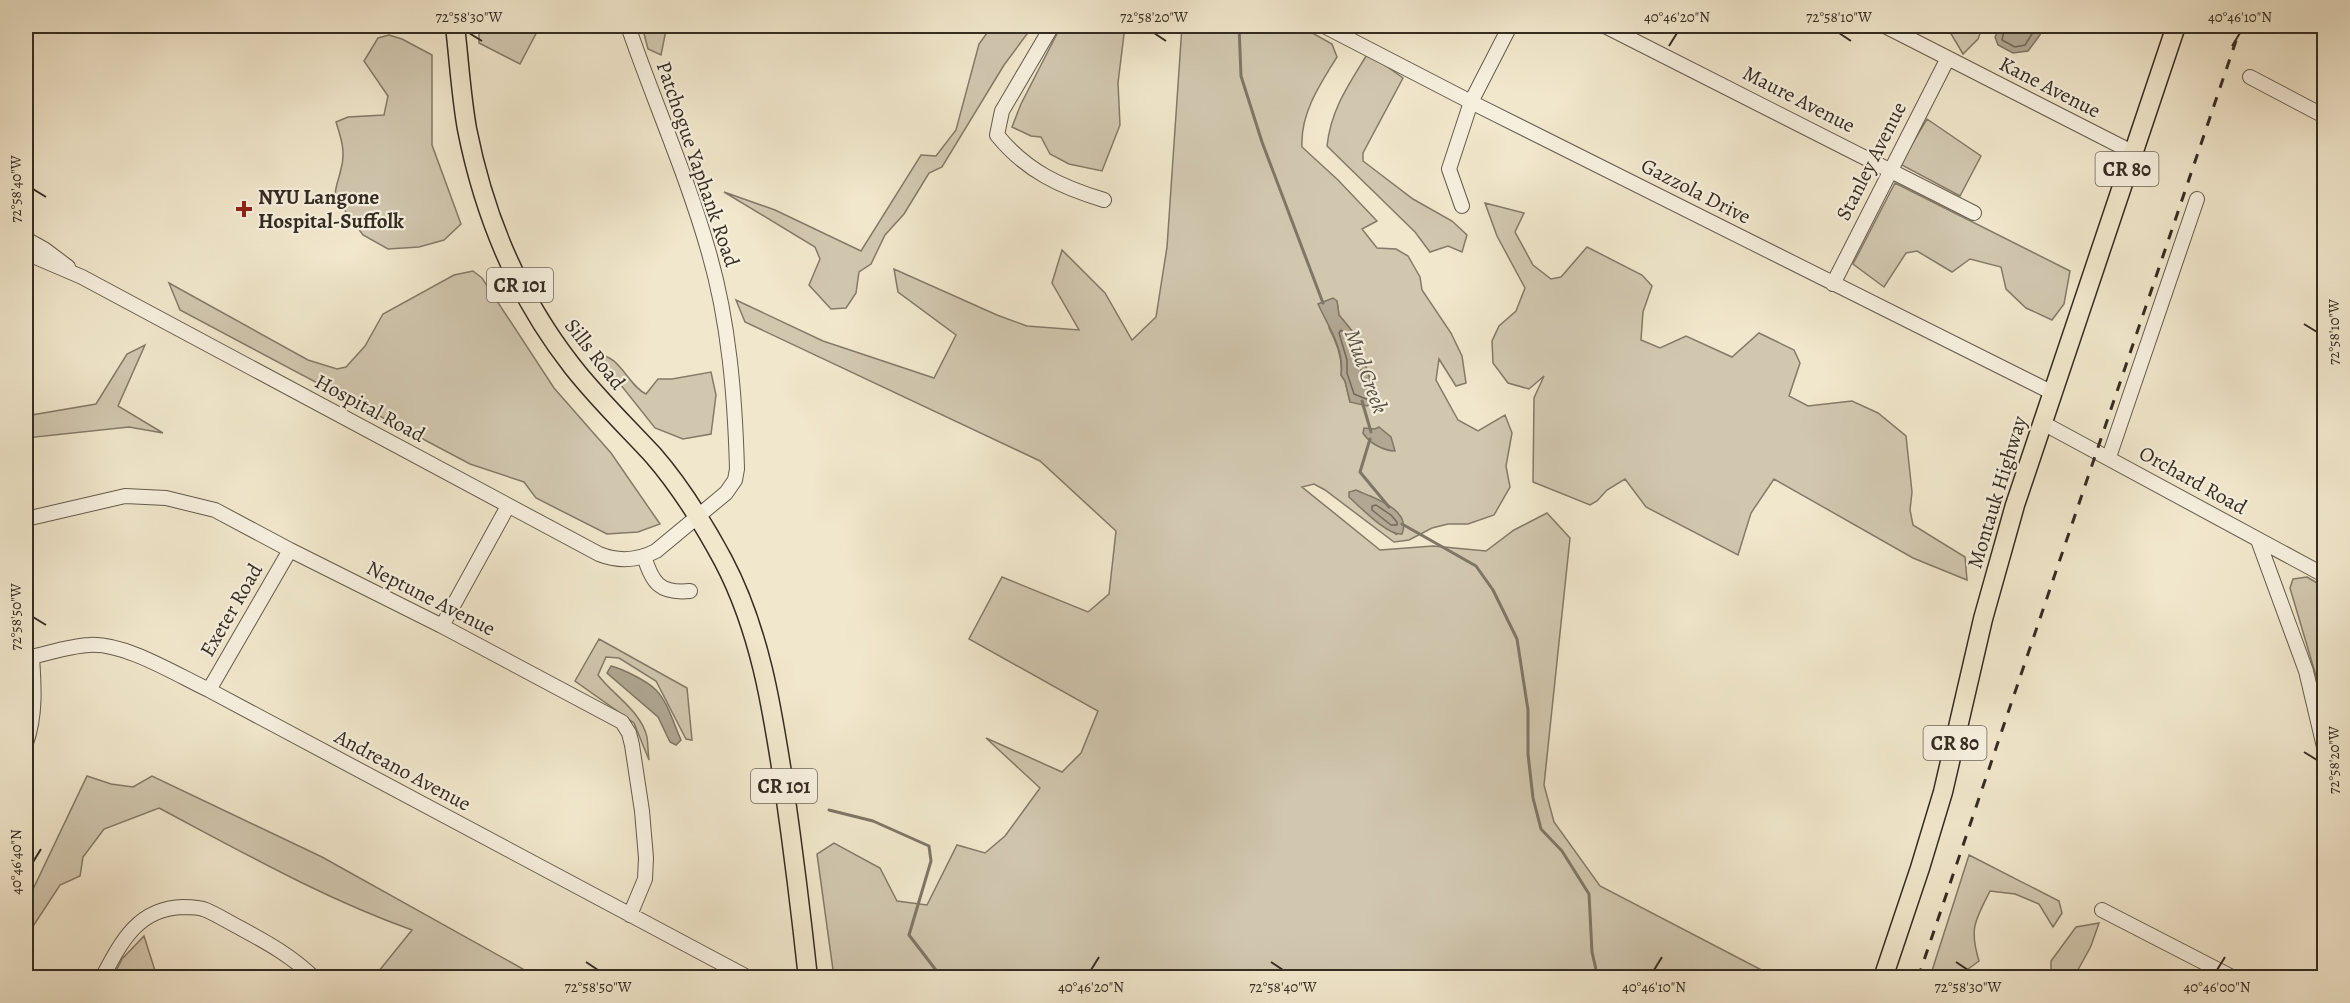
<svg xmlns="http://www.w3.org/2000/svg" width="2350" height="1003" font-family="Alegreya,serif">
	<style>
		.green { fill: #d1c7af; stroke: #837a68; stroke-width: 1.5; fill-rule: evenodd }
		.water { fill: #b1a792; stroke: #7f7665; stroke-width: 1.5 }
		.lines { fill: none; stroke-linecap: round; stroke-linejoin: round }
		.shore { stroke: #736a5a; stroke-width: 1.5 }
		.stream { stroke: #7f7665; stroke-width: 3 }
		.minor-casing { stroke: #645b4c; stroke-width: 16 }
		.major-casing { stroke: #352c22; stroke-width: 21 }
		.minor { stroke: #f6efde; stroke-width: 14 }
		.major { stroke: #f1e7cc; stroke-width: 18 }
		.rail { stroke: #352c22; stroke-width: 3; stroke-dasharray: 10 10; stroke-linecap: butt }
		.ticks { fill: none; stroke: #352c22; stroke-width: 2 }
		.poi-dot { fill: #8f2418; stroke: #f6efde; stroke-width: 2 }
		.labels { text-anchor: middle; stroke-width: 4.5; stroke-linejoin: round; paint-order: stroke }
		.shield { fill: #f6efde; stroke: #6f665a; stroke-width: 1.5 }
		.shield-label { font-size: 20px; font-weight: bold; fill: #352c22 }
		.street-label { font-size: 21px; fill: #352c22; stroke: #f6efde }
		.poi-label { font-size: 21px; font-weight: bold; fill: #352c22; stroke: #f6efde; text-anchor: start }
		.water-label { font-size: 22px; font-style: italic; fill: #5a5144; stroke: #f6efde }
		.neatline { fill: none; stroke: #352c22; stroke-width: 2 }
		.ticks-label { font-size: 15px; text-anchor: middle; fill: #352c22 }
	</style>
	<rect width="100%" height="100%" fill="#f1e7cc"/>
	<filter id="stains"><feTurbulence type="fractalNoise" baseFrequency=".00333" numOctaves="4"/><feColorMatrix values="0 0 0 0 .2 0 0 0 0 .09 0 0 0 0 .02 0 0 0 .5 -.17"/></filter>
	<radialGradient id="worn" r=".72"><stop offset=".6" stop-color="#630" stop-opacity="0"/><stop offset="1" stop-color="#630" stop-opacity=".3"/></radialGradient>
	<path class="green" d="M479,26H540L520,64L479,43Z
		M642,26H664L666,30L661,55L648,49Z
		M992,26H1033L1004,65L942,167L929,173L904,214L885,235L871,264L859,272L856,293L846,308L831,309L809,285L820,259L815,247L724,192L775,210L861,251L921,155L936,156L956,130L979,44Z
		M1061,26H1125L1118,83L1120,125L1102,171L1069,164L1050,154L1041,137L1031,136L1012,127L1021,104Z
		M1182,26H1300L1332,44L1337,57C1320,84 1300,114 1302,147L1338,180L1377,221L1362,229L1377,248L1396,249L1408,256L1420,277L1422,290L1451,333L1462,356L1466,383L1456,386L1439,359L1436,380L1458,420L1478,431L1505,415L1512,433L1506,466L1510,487L1494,515L1468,524H1448L1432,528L1409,540L1394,542L1325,490L1314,484L1302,487L1380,550L1433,546L1486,551L1514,530L1547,513L1570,538L1544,785L1554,822L1600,886L1775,977H834L817,854L834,843L880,868L897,901L927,905L957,845L985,853L1005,836L1040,788L986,738L1062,772L1081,753L1098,711L969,639L1002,577L1088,612L1109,594L1116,531L1040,461L745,322L736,300L823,341L934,378L956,335L898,292L894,269L997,315L1027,326L1079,330L1052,283L1062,250L1105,293L1132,340L1156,317L1167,247ZM1337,301L1339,315L1357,337L1374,393L1350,402L1345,381L1341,375C1343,359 1337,343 1329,328ZM1370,496L1379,500L1397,535L1374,519Z
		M1951,26H1983L1978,39L1963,54L1950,32Z
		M389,35L402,39L432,55V145L461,224L444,240L419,247L388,249L363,235L335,197C335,186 339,179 341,169C346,152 341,138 336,122L348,117L384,115L388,96L364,61L378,38Z
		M1368,53L1403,78L1363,153V161L1413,199L1452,221L1467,235L1462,252L1448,246L1430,252L1415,232L1327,146C1331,109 1349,84 1368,53Z
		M1927,119L1981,156L1960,196L1900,164Z
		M1895,183L2070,271L2064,304L2052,320L2026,308L2006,289L2001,267L1970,259L1952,272L1917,251L1906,253L1884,287L1853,264Z
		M1485,203L1524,213L1515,232L1533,265L1551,279L1561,277L1587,247L1642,275L1652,286L1643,312L1641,340L1660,348L1686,336L1732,357L1759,333L1794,350L1800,363L1789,396L1808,406L1852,401L1878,413L1906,436L1912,492L1910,510L1913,525L1965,557L1967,580L1913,558L1774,479L1751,513L1738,555L1646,507L1625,479L1607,490L1597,501L1590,505L1533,482L1534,398L1544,376L1529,389L1508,383L1493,363L1492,341L1499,326L1516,311L1525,288L1497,236Z
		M473,271L482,278L554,388L611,453L660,524L638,532L607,534L536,498L524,482L470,464L180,310L169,283L308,360L337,369L346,367L365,346L383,314L454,275Z
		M145,345L118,406L163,433L129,427L26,438V416L96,404L127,354Z
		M597,355C620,354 628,386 646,394L658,379H672L711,372L716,395L711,434L683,439L655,428Z
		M2307,577L2324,587V703L2290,588L2293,579Z
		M599,639L687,688L692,740L686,739L656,681L619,658L606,657L598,675C613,695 641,711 647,737C648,744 648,753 649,760L634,723L575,681Z
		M87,776L111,784L133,787L152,776L322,857L523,969L520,977H374L412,930C323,898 242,852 159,808L104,829L83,857L80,876L60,885L26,937V904Z
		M1969,855L2059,901L2062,913L2053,927L2039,904L2015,894L1990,891C1975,921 1969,928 1979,961L1957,977H1930Z
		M2099,923L2091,946L2074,977H2051V961L2076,927Z
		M144,936L157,977H113L122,959Z"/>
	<path class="water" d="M2000,26H2043L2040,35L2028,51L2013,53L1998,45L1995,37Z
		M1333,298L1337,301L1339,315L1357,337L1374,393L1375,400L1367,406L1350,402L1345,381L1341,375C1345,350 1328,326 1318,304Z
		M1379,427L1391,437L1395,451C1384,451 1369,443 1363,433L1364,428L1375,429Z
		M1356,490C1373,498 1412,509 1402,534C1388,536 1360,507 1349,497V492Z
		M611,666C623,669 647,681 656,690C668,702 674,725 681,740L676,745L670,742L658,717L607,673Z"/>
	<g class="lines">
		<path class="shore" d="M2005,26L2002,40L2015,47L2025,45L2037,26
			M1341,330L1351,340L1369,395L1366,399L1354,394L1347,373V360L1339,333Z
			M1376,505L1391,515L1397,522V525H1391L1372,510V506Z"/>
		<path class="stream" d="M1239,26L1241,76L1262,142L1323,303
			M1362,401L1371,432
			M1370,439L1360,472L1389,507
			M1402,524L1476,566L1493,590L1517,639L1528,710V754L1533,798L1541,829L1562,851L1589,894L1592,952L1598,978
			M829,810L873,821L929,846L931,861L909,935L942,978"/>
		<defs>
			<path id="minor" d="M1052,26L1002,111L997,135C1026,171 1061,187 1104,200
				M1324,26L1471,102L2051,392
				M1605,26L1974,213
				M1885,26L2132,152
				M2250,77L2324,116
				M1462,206L1449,169L1471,102L1510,26
				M26,239L44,249L68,267
				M26,253L82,277L599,554C619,562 637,561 656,551L726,493L735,480L737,469C735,397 729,322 709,253C687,175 654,102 628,26
				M1833,284L1948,58
				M2041,422L2324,575
				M2109,457L2197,199
				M26,519L125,496L166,498L215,510L290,550L442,626L622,722L629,733L632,745L642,811L646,858L645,879L630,915
				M2258,540L2306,671L2324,747
				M644,556C652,583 660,594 690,591
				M442,626L508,506
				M26,658C46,654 69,646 89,645C124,642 177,675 209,690L749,978
				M209,690L290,550
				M26,743C36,715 34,686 32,657
				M2102,910L2234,978
				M102,978C121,942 138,908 183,907C191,907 199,907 206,910C218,915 230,923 242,929C268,943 293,957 314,978"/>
			<path id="major" d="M455,26C459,60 461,95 467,129C484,215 518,297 572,366C597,398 626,426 653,455C680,486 703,523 723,560C760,630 772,707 784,786C793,849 801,913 808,978
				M1883,978L1920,868L1943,792L1983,619L2015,505L2176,26"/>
		</defs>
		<use href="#minor" class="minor-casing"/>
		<use href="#major" class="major-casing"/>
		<use href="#minor" class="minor"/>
		<use href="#major" class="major"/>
		<path class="rail" d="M1918,978L2241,26"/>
	</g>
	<path class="ticks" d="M469,33L482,41M1154,33L1166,41M1839,33L1851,41M1669,46L1677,33M2232,46L2240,33M33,189L46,197M2304,324L2317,332M33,617L46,625M2304,752L2317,760M33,862L41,849M586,962L598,970M1271,962L1283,970M1956,962L1968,970M1091,970L1099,957M1654,970L1662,957M2217,970L2225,957"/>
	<path class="poi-dot" d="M241 200h6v6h6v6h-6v6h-6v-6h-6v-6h6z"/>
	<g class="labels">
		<g class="shield">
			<rect x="2095.5" y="152" width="63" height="34" rx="4.5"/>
			<rect x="487" y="268" width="66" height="34" rx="4.5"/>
			<rect x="1923.5" y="726" width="63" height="34" rx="4.5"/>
			<rect x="751" y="769" width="66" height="34" rx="4.5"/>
		</g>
		<g class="shield-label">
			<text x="2127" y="176">CR 80</text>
			<text x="520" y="292">CR 101</text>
			<text x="1955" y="750">CR 80</text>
			<text x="784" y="793">CR 101</text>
		</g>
		<g class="street-label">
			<text transform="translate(2050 87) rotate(27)" y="7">Kane Avenue</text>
			<text transform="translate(1799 99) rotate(27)" y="7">Maure Avenue</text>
			<text transform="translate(1871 161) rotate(-63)" y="7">Stanley Avenue</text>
			<text transform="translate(698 164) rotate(71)" y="7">Patchogue Yaphank Road</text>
			<text transform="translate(1696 191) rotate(27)" y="7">Gazzola Drive</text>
			<text transform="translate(595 354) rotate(52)" y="7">Sills Road</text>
			<text transform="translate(370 408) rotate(28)" y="7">Hospital Road</text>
			<text transform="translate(2193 480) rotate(29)" y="7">Orchard Road</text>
			<text transform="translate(1997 492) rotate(-73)" y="7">Montauk Highway</text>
			<text transform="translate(431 598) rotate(27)" y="7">Neptune Avenue</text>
			<text transform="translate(231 610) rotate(-60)" y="7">Exeter Road</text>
			<text transform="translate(403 770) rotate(28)" y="7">Andreano Avenue</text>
		</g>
		<g class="poi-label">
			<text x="258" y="204">NYU Langone<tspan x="258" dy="24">Hospital-Suffolk</tspan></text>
		</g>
		<g class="water-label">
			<text transform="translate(1367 371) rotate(70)" y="8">Mud Creek</text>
		</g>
	</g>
	<rect width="2350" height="1003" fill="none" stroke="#f1e7cc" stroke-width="66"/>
	<rect x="33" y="33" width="2284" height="937" class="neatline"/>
	<g class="ticks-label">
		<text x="469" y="22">72°58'30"W</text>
		<text x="1154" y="22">72°58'20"W</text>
		<text x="1677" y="22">40°46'20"N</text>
		<text x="1839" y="22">72°58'10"W</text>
		<text x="2240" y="22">40°46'10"N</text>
		<text transform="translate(16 189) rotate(-90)" y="5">72°58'40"W</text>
		<text transform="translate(2334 332) rotate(-90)" y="5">72°58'10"W</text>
		<text transform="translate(16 617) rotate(-90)" y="5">72°58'50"W</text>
		<text transform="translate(2334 760) rotate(-90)" y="5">72°58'20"W</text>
		<text transform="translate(16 862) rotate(-90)" y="5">40°46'40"N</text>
		<text x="598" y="992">72°58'50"W</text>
		<text x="1091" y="992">40°46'20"N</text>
		<text x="1283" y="992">72°58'40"W</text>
		<text x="1654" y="992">40°46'10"N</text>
		<text x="1968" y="992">72°58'30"W</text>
		<text x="2217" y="992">40°46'00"N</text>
	</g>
	<rect width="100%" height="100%" filter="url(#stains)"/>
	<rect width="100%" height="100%" fill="url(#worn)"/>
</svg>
